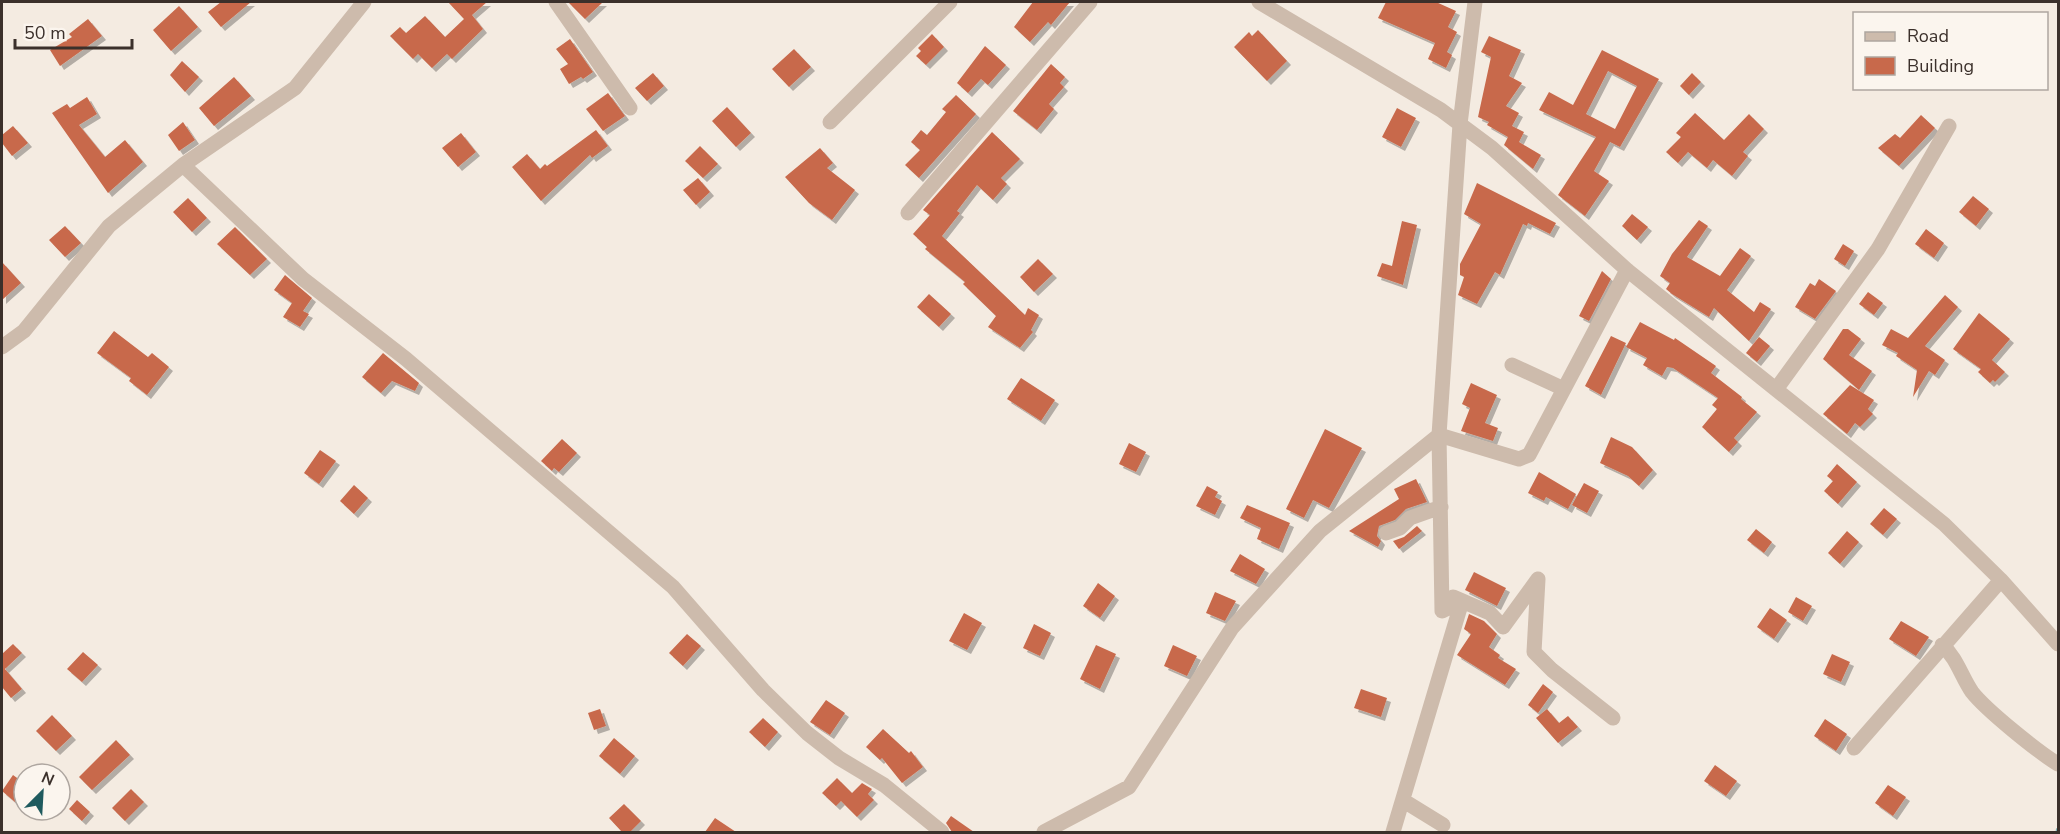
<svg xmlns="http://www.w3.org/2000/svg" width="2060" height="834" font-family="'Nunito Sans',sans-serif">
	<style>
		.lines { fill: none; stroke-linecap: round; stroke-linejoin: round }
		.stream { stroke: #7fb0b2; stroke-width: 4.5 }
		.building { fill: #c8694b; fill-rule: evenodd; filter: url(#shadow) }
		.minor { stroke: #cdbbac; stroke-width: 15 }
	</style>
	<defs>
		<filter id="shadow"><feDropShadow dx="4" dy="4" stdDeviation="0" flood-color="#0004"/></filter>
	</defs>
	<rect width="100%" height="100%" fill="#f4ebe1"/>
	<g class="lines">
		<path class="stream" d="M2058,832V830"/>
	</g>
	<path class="building" d="M221,2H251L221,27L208,12Z
		M448,2H487L472,15L483,29L452,59L447,54L432,68L418,54L413,59L390,36L400,27L406,33L425,16L445,37L464,19Z
		M568,2H603L585,19Z
		M1033,2H1070L1051,25L1048,22L1030,42L1014,27Z
		M1386,2H1436L1456,11L1448,27L1457,32L1447,52L1452,55L1446,68L1428,59L1435,43L1378,18Z
		M179,6L198,27L171,51L153,30Z
		M88,19L102,36L60,66L50,50L72,37L69,34Z
		M1258,30L1287,61L1267,81L1234,47L1249,32L1252,36Z
		M932,34L944,47L926,65L916,56L921,51L918,48Z
		M1489,36L1521,50L1509,76L1522,83L1506,106L1519,113L1512,126L1524,132L1519,142L1541,155L1533,169L1504,145L1508,137L1487,125L1489,122L1478,117L1491,57L1481,52Z
		M570,39L593,72L583,79L581,77L569,84L560,69L568,64L556,49Z
		M985,46L1006,65L988,85L981,79L968,93L957,83Z
		M794,49L811,67L789,87L772,69Z
		M1602,50L1659,79L1620,147L1610,142L1594,171L1609,181L1585,216L1558,195L1596,137L1539,110L1549,92L1573,105ZM1608,71L1637,86L1615,129L1586,114Z
		M182,61L199,77L185,92L170,75Z
		M1051,64L1065,77L1060,83L1064,87L1049,104L1054,109L1037,130L1013,111Z
		M653,73L664,86L647,101L635,88Z
		M1692,73L1701,82L1689,95L1680,86Z
		M234,77L251,96L214,126L199,108Z
		M608,93L625,116L603,131L586,109Z
		M956,95L976,114L919,178L905,165L920,150L911,142L921,130L927,135L946,112L942,109Z
		M87,97L97,114L79,125L105,157L125,140L143,162L108,193L52,113L67,104L70,108Z
		M727,107L751,133L736,147L712,121Z
		M1397,108L1416,118L1401,147L1382,137Z
		M1695,113L1724,140L1749,114L1764,129L1743,152L1748,156L1732,176L1713,160L1707,168L1688,152L1678,163L1666,152L1681,137L1676,133Z
		M1921,115L1935,128L1899,166L1878,148L1895,134L1900,138Z
		M183,122L195,140L179,151L168,135Z
		M13,126L28,143L12,156L2,143V135Z
		M596,130L608,146L592,158L590,155L541,201L512,167L527,154L540,169L545,164L547,166Z
		M992,132L1020,159L1001,178L1007,184L993,200L977,185L957,211L960,213L942,236L1025,315L1028,308L1039,315L1031,330L1033,332L1020,348L988,327L996,316L963,284L965,282L925,249L927,247L913,234L930,215L923,210Z
		M461,133L476,152L458,167L442,148Z
		M700,146L718,164L703,178L685,161Z
		M820,148L833,163L827,168L855,190L832,220L809,203L785,177Z
		M698,178L710,192L696,205L683,190Z
		M1477,183L1556,223L1550,234L1528,223L1527,226L1523,224L1500,275L1495,272L1477,304L1458,295L1464,277L1460,275V264L1481,224L1464,214Z
		M1973,196L1989,209L1976,226L1959,212Z
		M188,198L207,218L192,232L173,212Z
		M1632,214L1648,227L1637,240L1622,226Z
		M1699,220L1708,226L1687,257L1720,276L1740,248L1751,256L1727,290L1754,312L1760,302L1771,309L1749,341L1714,308L1709,317L1672,294L1666,289L1670,283L1660,276L1672,254Z
		M1402,221L1417,225L1403,285L1377,276L1382,263L1392,266Z
		M65,226L81,243L65,257L49,240Z
		M235,227L267,259L250,275L217,244Z
		M1926,229L1944,243L1934,258L1915,244Z
		M1843,244L1854,251L1845,266L1834,259Z
		M1038,259L1053,274L1034,292L1020,277Z
		M2,262L21,283L2,300Z
		M1602,271L1611,279L1589,321L1579,316Z
		M285,275L312,298L303,311L309,314L300,327L283,317L292,303L274,290Z
		M1819,279L1836,291L1815,319L1795,307L1810,283L1815,286Z
		M1868,292L1883,303L1874,315L1859,304Z
		M929,294L951,314L939,327L917,307Z
		M1945,295L1958,307L1925,346L1945,360L1935,375L1929,371L1913,397L1917,370L1896,356L1898,353L1882,345L1891,329L1908,338Z
		M1979,313L2010,339L1992,360L2005,372L1995,382L1993,380L1990,383L1978,372L1981,369L1953,349Z
		M1640,322L1674,340L1675,338L1716,366L1711,373L1742,397L1741,399L1757,412L1734,438L1738,442L1729,452L1702,427L1717,409L1712,405L1718,398L1673,368L1667,367L1662,376L1643,365L1647,358L1626,347Z
		M1843,329H1848L1861,339L1849,355L1872,371L1859,390L1823,359Z
		M114,331L148,357L152,353L169,367L147,395L129,381L131,378L97,353Z
		M1611,336L1626,343L1601,395L1585,386Z
		M1759,337L1770,346L1757,362L1746,353Z
		M383,353L419,383L415,391L392,381L381,393L362,377Z
		M1021,378L1055,400L1041,421L1007,399Z
		M1471,383L1497,395L1485,423L1498,428L1493,441L1461,431L1470,408L1462,404Z
		M1850,385L1874,400L1868,409L1873,414L1860,427L1855,423L1847,434L1823,414Z
		M1325,429L1362,448L1329,508L1313,500L1304,518L1286,509Z
		M1611,437L1632,447L1653,470L1639,486L1628,476L1600,463Z
		M562,439L577,453L559,472L554,468L552,471L541,461Z
		M1129,443L1146,452L1136,472L1119,464Z
		M320,450L336,461L319,484L304,473Z
		M1837,464L1857,482L1838,504L1824,491L1833,481L1827,476Z
		M1539,472L1576,494L1568,509L1546,497L1544,501L1528,493Z
		M1416,479L1427,502L1406,509L1395,520L1379,526L1377,536L1381,541L1378,547L1349,531L1399,499L1394,489Z
		M1584,483L1599,491L1587,513L1572,505Z
		M354,485L368,498L354,514L340,501Z
		M1207,486L1218,492L1215,497L1222,501L1215,515L1196,506Z
		M1247,505L1290,523L1279,549L1257,539L1261,528L1240,518Z
		M1884,508L1897,519L1883,535L1870,524Z
		M1417,526L1422,531L1399,549L1393,541L1404,537Z
		M1756,529L1772,542L1764,553L1747,540Z
		M1847,531L1859,542L1840,564L1828,553Z
		M1240,554L1265,569L1256,584L1230,571Z
		M1474,572L1506,588L1497,606L1465,590Z
		M1098,583L1115,596L1100,618L1083,606Z
		M1215,592L1236,601L1225,621L1206,613Z
		M1796,597L1812,606L1803,621L1788,612Z
		M1770,608L1787,620L1774,639L1757,627Z
		M964,613L982,623L967,650L949,641Z
		M1469,614L1484,621L1497,634L1489,647L1500,655L1498,658L1516,669L1505,685L1457,655L1471,634L1464,629Z
		M1901,621L1929,637L1916,656L1889,639Z
		M1034,624L1051,633L1040,656L1023,648Z
		M687,634L701,646L683,666L669,653Z
		M13,644L22,653L5,669L22,689L11,698L2,687V654Z
		M1096,645L1116,654L1100,689L1080,679Z
		M1173,645L1197,656L1187,676L1164,666Z
		M83,652L98,665L82,682L67,669Z
		M1832,654L1850,662L1841,682L1823,674Z
		M1543,684L1553,692L1538,713L1528,705Z
		M1361,689L1387,698L1381,717L1354,708Z
		M826,700L845,713L830,735L810,722Z
		M600,709L606,726L594,730L588,713Z
		M1547,709L1559,723L1568,716L1578,727L1558,743L1536,718Z
		M52,715L72,736L56,751L36,731Z
		M763,718L778,732L765,747L749,732Z
		M1825,719L1847,734L1836,751L1814,736Z
		M883,729L909,753L911,751L923,767L902,783L882,758L880,760L866,747Z
		M614,738L635,756L620,774L599,756Z
		M116,740L130,755L92,790L79,777Z
		M1715,765L1737,781L1726,796L1704,781Z
		M13,775L24,783V791L15,802L2,791Z
		M837,778L852,793L862,783L872,789L868,794L874,800L857,817L841,801L836,806L822,793Z
		M1888,785L1906,797L1893,816L1875,803Z
		M131,789L144,802L125,821L112,808Z
		M77,800L90,812L82,821L69,809Z
		M624,804L641,821L630,832H622L609,818Z
		M951,816L974,832H952L946,823Z
		M715,818L736,832H705Z"/>
	<g class="lines">
		<path class="minor" d="M556,2L630,108
			M1259,2L1441,110L1492,148L1627,270L1944,524L2001,580L2058,644
			M830,122L950,2
			M183,165L303,279L406,359L673,587L763,690L807,733L839,758L884,785L942,832
			M908,213L1090,2
			M2,347L24,331L109,226L183,165L295,88L364,2
			M1512,365L1564,389
			M1777,388L1878,249L1949,126
			M1386,533L1400,528L1410,518L1441,507
			M1453,597L1490,613L1503,627L1538,579L1534,652L1552,670L1613,718
			M1942,645C1957,658 1961,676 1972,692C1986,710 2038,752 2058,764
			M1854,748L2001,580
			M1404,801L1443,825
			M1044,832L1129,787L1232,628L1320,531L1439,435L1519,459L1529,455L1627,270
			M1393,832L1462,601L1442,611L1439,435L1460,124L1475,2"/>
	</g>
	<rect width="2060" height="834" fill="none" stroke="#3b302b" stroke-width="6"/>
	<rect x="1853" y="12" width="195" height="78" fill="#fbf5ee" stroke="#aea6a0" stroke-width="1.5"/>
	<rect x="1865" y="32" width="30" height="9" fill="#cdbbac" stroke="#aea6a0" stroke-width="1.5"/>
	<text x="1907" y="42" font-size="18" fill="#3b302b">Road</text>
	<rect x="1865" y="57" width="30" height="18" fill="#c8694b" stroke="#aea6a0" stroke-width="1.5"/>
	<text x="1907" y="72" font-size="18" fill="#3b302b">Building</text>
	<g transform="translate(42 792) rotate(24)"><circle r="28" fill="#fbf5ee" stroke="#aea6a0" stroke-width="1.5"/>
	<path d="M0-4.5L10 22L0 15L-10 22Z" fill="#1f5a5e"/>
	<text y="-9" font-size="16" font-weight="bold" text-anchor="middle" fill="#3b302b">N</text>
	</g>
	<path d="M15 39v9h117v-9" fill="none" stroke="#3b302b" stroke-width="3"/>
	<text x="24" y="39" font-size="18" fill="#3b302b" stroke="#fbf5ee" stroke-width="4.5" paint-order="stroke">50 m</text>
</svg>
